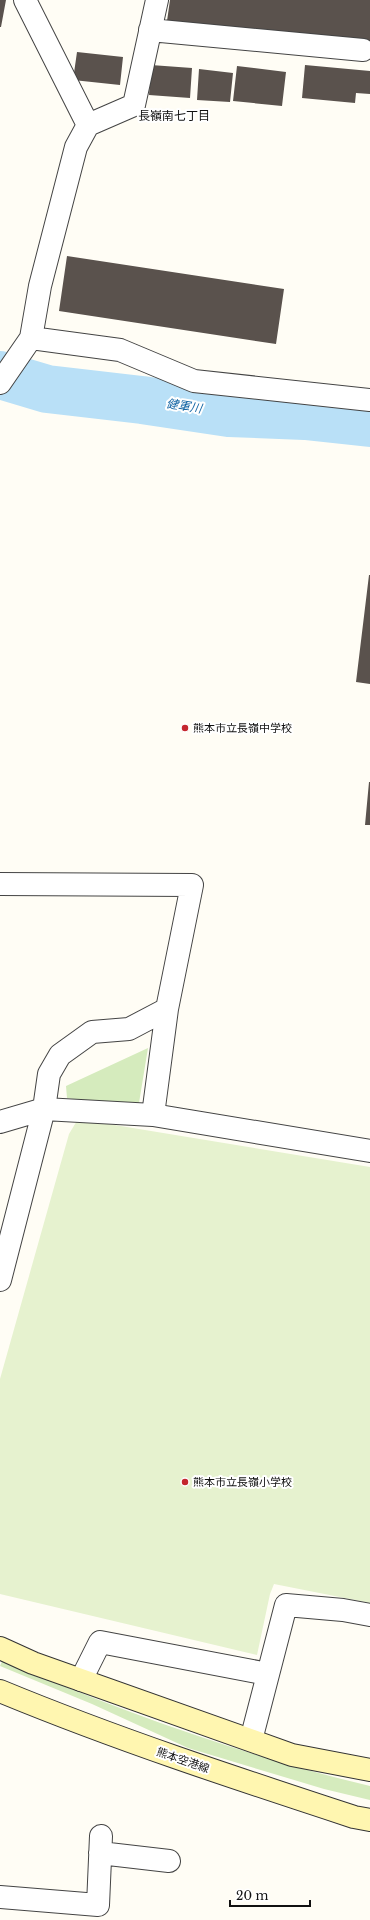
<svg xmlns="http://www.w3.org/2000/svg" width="370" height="1920" font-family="'Libre Baskerville','Noto Sans JP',serif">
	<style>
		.green { fill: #d5ebbd }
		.pitch { fill: #e6f2cf }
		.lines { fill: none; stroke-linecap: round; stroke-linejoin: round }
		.river { stroke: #b9e0f7; stroke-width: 48 }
		.building { fill: #5a524d }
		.street-casing { stroke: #444; stroke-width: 24 }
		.secondary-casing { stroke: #333; stroke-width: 24 }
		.street { stroke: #fff; stroke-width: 22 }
		.secondary { stroke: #fff6b0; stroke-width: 22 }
		.poi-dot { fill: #c4262e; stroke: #fff; stroke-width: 1.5 }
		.labels { text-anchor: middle; stroke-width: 4; stroke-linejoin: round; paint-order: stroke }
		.poi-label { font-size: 11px; fill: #111; stroke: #fff; text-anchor: start }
		.street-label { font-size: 11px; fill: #111; stroke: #fff }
		.neighbourhood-label { font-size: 12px; fill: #111; stroke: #fff }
		.water-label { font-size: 12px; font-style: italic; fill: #1768a6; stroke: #fff }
	</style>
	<rect width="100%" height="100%" fill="#fffdf5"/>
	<path class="green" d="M148,1048L138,1109L67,1098L66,1086Z
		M2,1661C122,1711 243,1756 370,1786V1800L324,1789L188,1748L92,1704L0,1666Z"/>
	<path class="pitch" d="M78,1119L370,1167V1603L274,1584L270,1594L257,1655L0,1594V1379L69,1134Z"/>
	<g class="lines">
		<path class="river" d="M0,375L47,389L142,400L229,413L305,416L370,423"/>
	</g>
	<path class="building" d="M0,0H6L1,27H0Z
		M170,0H370V45L167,21Z
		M77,52L123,57L120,85L73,80Z
		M151,65L192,68L190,98L149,95Z
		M305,65L370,71V94L356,93L355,103L302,98Z
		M237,66L286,72L282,106L233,101Z
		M199,69L233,73L230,102L197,100Z
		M67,256L284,289L276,344L59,311Z
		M369,575H370V684L356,682Z
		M369,782H370V825H365Z"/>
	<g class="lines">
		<defs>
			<path id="street" d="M25,0L88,125
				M150,30L363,50
				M31,338L120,350L194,381L370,400
				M0,383L31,338L40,286L76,147L88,125L134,105L157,0
				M0,884L192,885L167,1009L153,1115
				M0,1122L44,1109L153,1115L370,1151
				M0,1280L44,1109L49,1074L60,1055L92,1032L129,1029L167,1009
				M81,1680L100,1642L268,1674
				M251,1740L286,1605L343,1610L370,1615
				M100,1853L169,1861
				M0,1897L98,1905L101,1836"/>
			<path id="secondary" d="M0,1648L33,1663L292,1755L370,1770
				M0,1691C116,1739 235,1778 354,1817L370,1820"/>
		</defs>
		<use href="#street" class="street-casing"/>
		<use href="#secondary" class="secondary-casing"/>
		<use href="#street" class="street"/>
		<use href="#secondary" class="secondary"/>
	</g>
	<g class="poi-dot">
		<circle cx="185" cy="728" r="4"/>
		<circle cx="185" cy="1482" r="4"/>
	</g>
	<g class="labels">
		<g class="poi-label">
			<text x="193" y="732">熊本市立長嶺中学校</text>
			<text x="193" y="1486">熊本市立長嶺小学校</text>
		</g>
		<g class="street-label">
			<text transform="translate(183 1760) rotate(19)" y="4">熊本空港線</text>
		</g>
		<g class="neighbourhood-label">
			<text x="174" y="120">長嶺南七丁目</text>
		</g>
		<g class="water-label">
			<text transform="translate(184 406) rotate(9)" y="4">健軍川</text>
		</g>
	</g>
	<path d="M230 1900v6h80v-6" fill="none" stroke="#111111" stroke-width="2"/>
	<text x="236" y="1900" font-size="12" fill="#111111" stroke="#ffffff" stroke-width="3" paint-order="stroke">20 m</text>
</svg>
